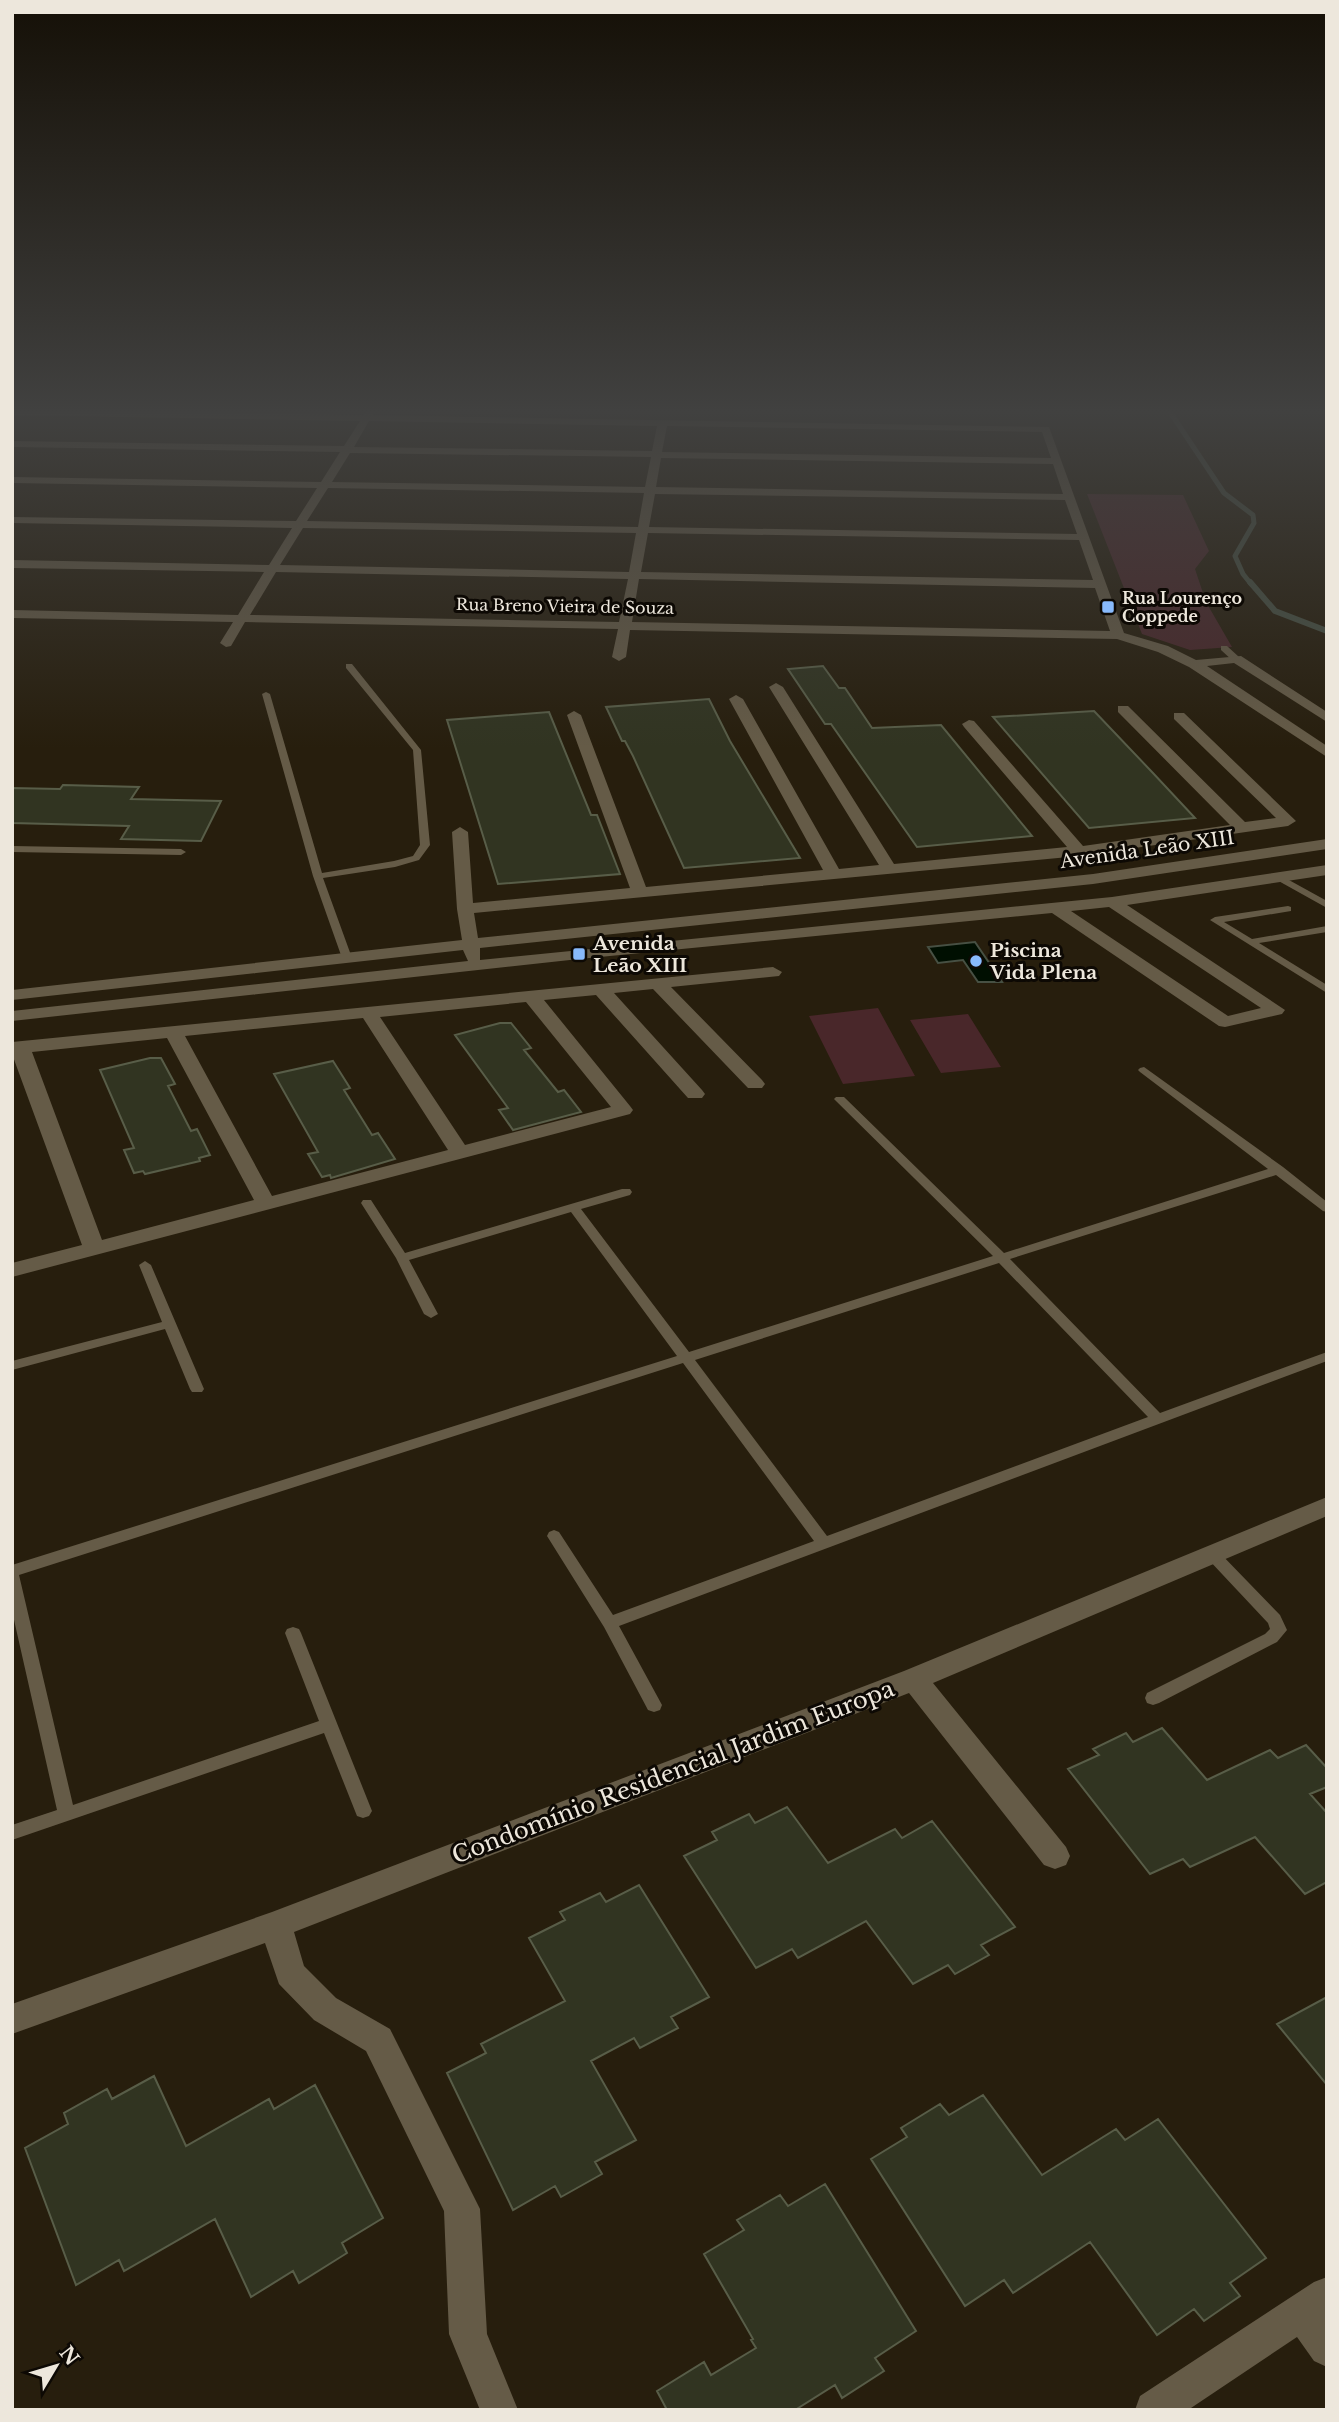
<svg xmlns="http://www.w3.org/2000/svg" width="1339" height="2422" font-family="'Libre Baskerville',serif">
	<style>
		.green { fill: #49272a }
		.water { fill: #000f01; stroke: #475043; stroke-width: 2 }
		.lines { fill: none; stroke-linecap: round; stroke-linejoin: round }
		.stream-far1 { stroke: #475043; stroke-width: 5 }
		.stream { stroke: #475043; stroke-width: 6 }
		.building { fill: #313421; stroke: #585d48; stroke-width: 2 }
		.lane { fill: #655b47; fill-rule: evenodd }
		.street { fill: #655b47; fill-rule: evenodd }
		.poi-dot { fill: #88bafc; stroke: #0d0904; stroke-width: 2.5 }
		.labels { text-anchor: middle; stroke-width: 6; stroke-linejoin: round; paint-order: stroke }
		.far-poi-label { font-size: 16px; font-weight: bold; fill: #ede7dc; stroke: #0d0904; text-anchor: start }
		.far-street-label { font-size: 16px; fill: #ede7dc; stroke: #0d0904 }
		.street-label { font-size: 19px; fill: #ede7dc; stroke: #0d0904 }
		.poi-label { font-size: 19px; font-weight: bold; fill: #ede7dc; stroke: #0d0904; text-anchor: start }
		.near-street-label { font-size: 23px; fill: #ede7dc; stroke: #0d0904 }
	</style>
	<rect width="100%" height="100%" fill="#271e0d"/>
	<path class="green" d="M1087,494L1183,495L1209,551L1195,569L1206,602L1232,647L1190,650L1142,634Z
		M878,1008L915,1076L843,1084L809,1016Z
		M968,1014L1001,1067L941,1073L910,1020Z"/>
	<path class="water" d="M975,942L1002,982H978L963,960L938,963L928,947Z"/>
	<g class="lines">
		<path class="stream-far1" d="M1168,409L1224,493L1253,515L1254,523L1235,556L1243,574L1251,584"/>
		<path class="stream" d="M1250,582L1275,611L1327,631"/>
	</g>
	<path class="building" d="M823,666L839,688H845L872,728L941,725L1032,836L917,847L831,724H825L788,669Z
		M709,699L730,741L800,858L684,868L633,756L625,741H622L606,707Z
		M1094,711L1152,772L1195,818L1089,828L993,717Z
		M549,712L591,815H597L620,874L498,884L447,720Z
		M63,785L139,787L131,799L221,801L201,841L121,839L129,826L12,823V788L60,789Z
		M500,1023H511L531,1048L524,1050L558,1092L564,1090L581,1112L513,1130L499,1110L508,1108L455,1035Z
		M150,1058H161L175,1084L168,1086L191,1131L197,1129L210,1155L199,1158L200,1161L145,1174L143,1171L134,1173L124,1150L134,1148L100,1070Z
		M333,1061L350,1088L344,1090L372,1135L378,1133L395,1159L331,1178L330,1175L322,1177L308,1154L318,1152L274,1074Z
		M1162,1728L1207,1780L1270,1750L1278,1758L1306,1745L1327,1768V1787L1310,1794L1327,1813V1882L1305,1894L1255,1837L1190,1867L1183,1859L1150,1874L1068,1769L1099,1755L1093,1749L1126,1733L1133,1742Z
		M787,1807L828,1863L895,1829L902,1838L932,1821L1015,1927L981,1945L989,1955L955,1974L948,1965L913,1984L866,1921L798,1958L792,1949L756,1968L684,1856L717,1840L712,1832L749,1814L755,1823Z
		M639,1885L709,1997L671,2017L678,2028L640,2048L634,2038L591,2061L636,2140L595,2162L602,2174L561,2197L555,2186L513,2210L447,2073L486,2053L481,2044L565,2001L529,1938L565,1920L560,1912L600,1893L606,1902Z
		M1327,1997V2085L1277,2024Z
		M154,2076L186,2146L269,2099L274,2109L315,2085L383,2218L342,2243L347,2253L299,2283L293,2271L251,2297L215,2219L124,2271L119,2260L76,2285L25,2148L68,2124L64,2113L107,2089L112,2099Z
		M983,2095L1042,2175L1116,2129L1125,2140L1158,2119L1266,2258L1230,2283L1240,2296L1204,2321L1194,2309L1157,2335L1090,2242L1013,2293L1004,2280L965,2306L871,2159L907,2137L901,2128L940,2104L949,2115Z
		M825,2184L916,2331L875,2358L884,2371L842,2398L835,2385L795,2410H667L657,2391L704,2362L711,2375L756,2348L751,2340L753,2339L704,2254L744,2230L737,2220L780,2195L788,2206Z"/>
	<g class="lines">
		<path class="lane" d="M1221,646H1227L1239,657V661H1233L1221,650Z
			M346,664H352L421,750L430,845L419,860L395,867L323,878L352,958L347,961L342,958L313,876L262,694L266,692L270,694L322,873L394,861L413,856L420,845L413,750L346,668Z
			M12,846L181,849L186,852L181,855L12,852Z
			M1278,874L1327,901V908L1275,879L1273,877Z
			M1288,906L1291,907V911L1224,922L1252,939L1327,926V932L1259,943L1327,985V993L1210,920L1215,917Z
			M1144,1067L1283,1167L1327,1202V1212L1323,1211L1276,1175L1010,1259L1160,1413L1327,1352V1361L619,1626L662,1705L660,1710L654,1712L648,1710L604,1627L547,1536L549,1532L554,1530L559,1532L613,1615L814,1541L683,1363L19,1575L73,1805L319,1721L285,1633L287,1629L293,1627L299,1629L301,1633L372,1811L369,1816L363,1818L357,1816L324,1733L12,1840V1825L57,1810L12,1611V1565L677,1356L571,1212L409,1260L438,1314L431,1318L424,1314L396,1258L361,1203L363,1200H371L405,1253L622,1189H630L632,1192L630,1195L581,1209L689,1352L993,1256L836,1101L834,1099L836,1097H844L1004,1253L1268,1169L1140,1072L1138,1070L1140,1068ZM999,1263L1148,1417L827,1536L695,1360Z
			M145,1261L151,1265L204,1389L202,1392H192L190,1389L165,1329L12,1370V1361L162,1322L139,1265Z
			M1212,1548L1217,1550L1280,1615L1287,1630L1277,1642L1159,1703L1153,1705L1147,1703L1145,1698L1147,1693L1265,1634L1270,1629L1268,1623L1207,1558L1204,1554L1207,1550Z"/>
		<path class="street" d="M12,409L364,415L367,409H377L373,415L1049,427L1124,633L1168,646L1196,660L1241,656L1327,712V722L1234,663L1207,666L1327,746V757L1189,667L1158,652L1117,639L630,630L626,657L619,661L612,657L618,629L245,622L231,646L226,647L220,643L233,622L12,618V610L238,615L264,572L12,568V560L269,565L292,528L12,523V517L296,521L317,488L12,483V477L321,482L340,452L12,447V441L344,446L360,421L12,415ZM369,421L657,426L652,451L354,447ZM667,426L1042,432L1051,458L662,452ZM350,453L651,457L645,487L332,482ZM661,458L1053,464L1063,494L656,487ZM328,488L644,493L638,527L307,521ZM655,494L1065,500L1077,534L649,527ZM303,528L636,533L629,572L280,565ZM648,533L1079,540L1093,580L641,572ZM276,572L628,579L619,622L250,615ZM639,579L1095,588L1110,631L632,622Z
			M776,683L783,687L894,864L1067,847L964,727L962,724L969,720L974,721L1083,846L1230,825L1118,712V706H1128L1245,822L1276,818L1174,719V713H1184L1296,821L1288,826L1079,856L474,913L478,938L1093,874L1327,839V849L1093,884L480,948V960L1112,897L1327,865V875L1127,905L1285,1010L1282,1014L1225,1027L1219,1026L1052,913L579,959L12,1021V1011L468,961L463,950L12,1000V990L462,940L457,909L452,832L460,827L468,832L473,903L630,888L567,715L574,711L581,715L646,887L823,870L729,699L736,695L743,699L839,869L879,865L769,687ZM1109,907L1261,1008L1228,1016L1071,911Z
			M773,967L782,972L779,976L671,987L762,1080L765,1084L762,1088H748L653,989L614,993L702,1090L705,1094L702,1098H688L596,995L544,1000L630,1106L633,1110L630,1114L12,1277V1263L82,1245L12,1054V1042ZM526,1002L611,1107L465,1145L380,1017ZM363,1018L448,1150L272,1196L185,1036ZM167,1038L254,1200L102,1240L32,1052Z
			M1327,1497V1516L933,1683L1066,1847L1070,1856L1066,1865L1055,1869L1044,1865L909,1693L294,1932L304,1966L336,1998L390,2029L480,2209L487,2334L518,2410H480L449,2334L444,2211L366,2051L314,2020L279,1984L265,1943L12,2034V2004L272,1912L904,1671Z
			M1327,2277V2367L1314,2361L1297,2337L1188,2410H1135L1140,2396L1314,2282Z"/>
	</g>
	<linearGradient id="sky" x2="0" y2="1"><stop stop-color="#151007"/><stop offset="0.55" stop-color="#414140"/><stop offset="1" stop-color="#414140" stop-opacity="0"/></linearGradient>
	<rect width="1339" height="748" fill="url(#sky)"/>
	<g class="poi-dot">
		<rect x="1101" y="600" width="14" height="14" rx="3.5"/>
		<rect x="572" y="947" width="14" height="14" rx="3.5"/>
		<circle cx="976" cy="961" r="7"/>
	</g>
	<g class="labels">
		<g class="far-poi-label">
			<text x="1122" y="604">Rua Lourenço<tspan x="1122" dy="18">Coppede</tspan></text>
		</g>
		<g class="far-street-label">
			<text transform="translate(565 606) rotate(1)" y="6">Rua Breno Vieira de Souza</text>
		</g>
		<g class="street-label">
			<text transform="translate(1147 849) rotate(-8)" y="7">Avenida Leão XIII</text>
		</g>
		<g class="poi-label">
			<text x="593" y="950">Avenida<tspan x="593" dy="22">Leão XIII</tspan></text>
			<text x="990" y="957">Piscina<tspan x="990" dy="22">Vida Plena</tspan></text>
		</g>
		<g class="near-street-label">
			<text transform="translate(673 1772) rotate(-21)" y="8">Condomínio Residencial Jardim Europa</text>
		</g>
	</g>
	<rect width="1339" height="2422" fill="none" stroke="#ede7dc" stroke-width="28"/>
	<g transform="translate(56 2366) rotate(52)" stroke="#0d0904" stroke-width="5" paint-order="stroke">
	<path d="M0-5L12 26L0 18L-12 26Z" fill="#ede7dc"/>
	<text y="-10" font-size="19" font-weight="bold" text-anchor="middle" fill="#ede7dc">N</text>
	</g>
</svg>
